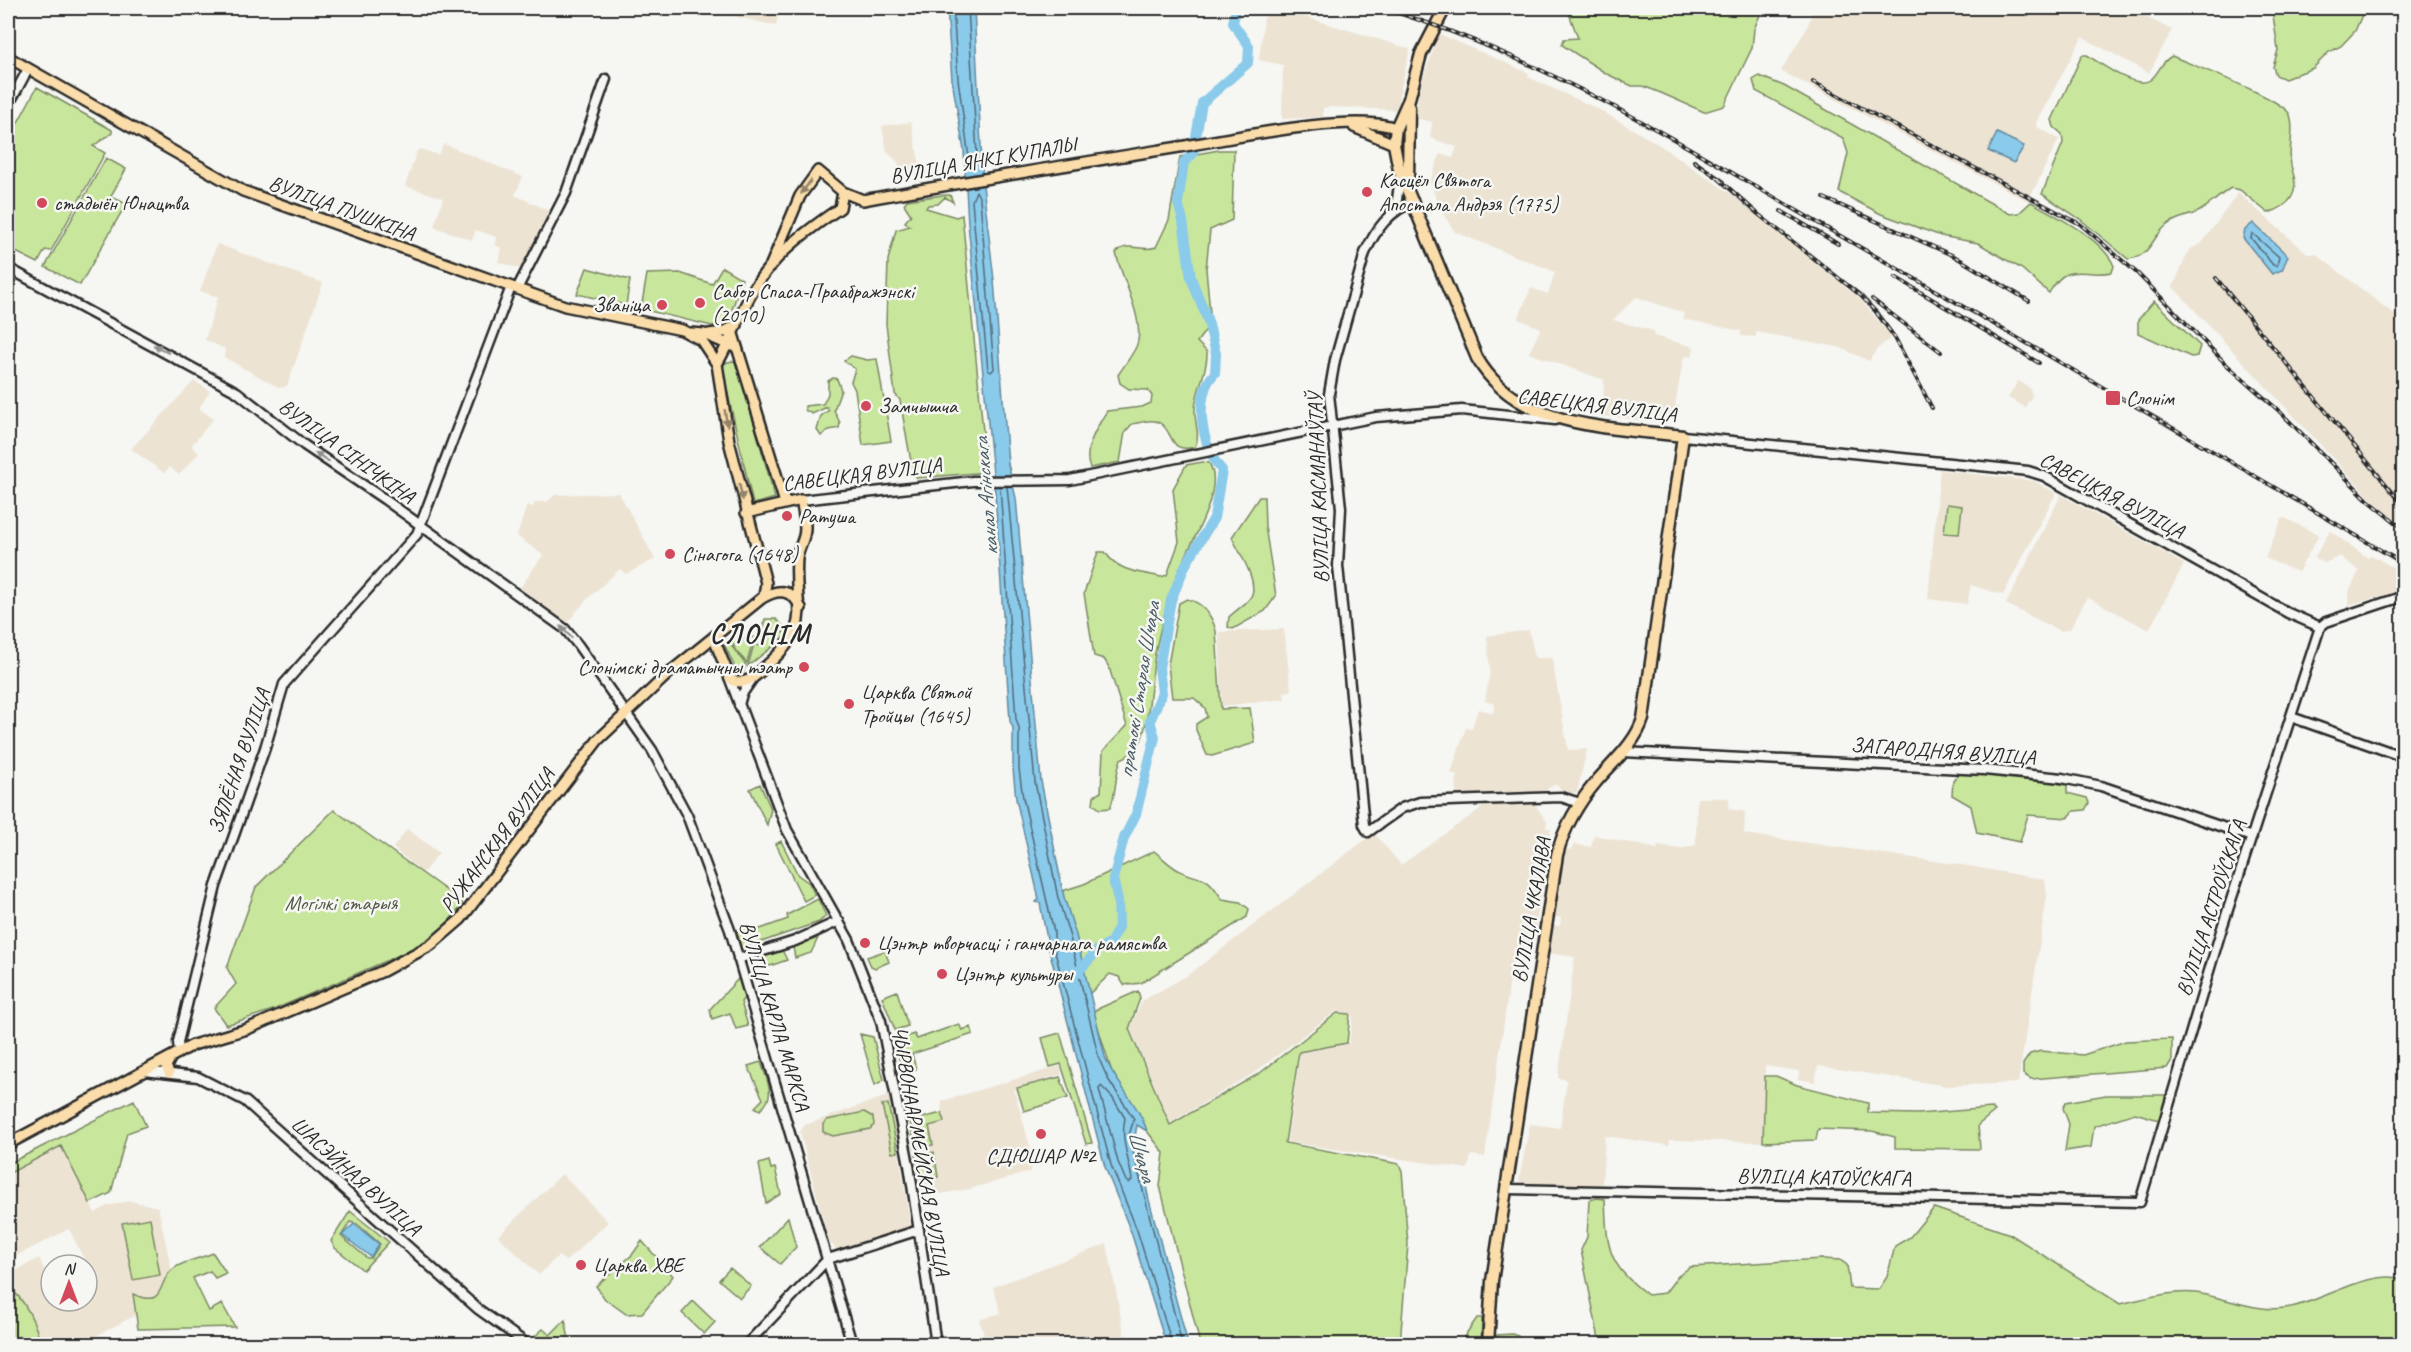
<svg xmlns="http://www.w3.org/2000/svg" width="2411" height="1352" font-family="Caveat,sans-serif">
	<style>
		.built { fill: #ece3d3 }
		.green { fill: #c9e69d; stroke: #7a8864; stroke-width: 1.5; fill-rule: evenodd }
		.water { fill: #8acaeb; stroke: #648a9e; stroke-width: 1.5 }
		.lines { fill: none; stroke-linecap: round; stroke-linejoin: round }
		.shore { stroke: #516b78; stroke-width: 1.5 }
		.stream { stroke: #648a9e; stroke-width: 1.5 }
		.river { stroke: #8acaeb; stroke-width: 10 }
		.secondary-casing { stroke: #2b2b2b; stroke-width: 13 }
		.primary-casing { stroke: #2b2b2b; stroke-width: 14 }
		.highway-casing { stroke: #2b2b2b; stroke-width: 15 }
		.secondary { stroke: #f6f6f2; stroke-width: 8 }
		.primary { stroke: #faddab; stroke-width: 9 }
		.highway { stroke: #faddab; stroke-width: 10 }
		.rail-casing { stroke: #2b2b2b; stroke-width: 4 }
		.rail { stroke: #f6f6f2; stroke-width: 1.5; stroke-dasharray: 4.5; stroke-linecap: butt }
		.oneway { fill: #92846b }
		.oneway2 { fill: #90908e }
		.poi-dot { fill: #d1495b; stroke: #f6f6f2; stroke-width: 2 }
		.labels { text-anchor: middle; stroke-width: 5; stroke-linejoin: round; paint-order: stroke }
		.street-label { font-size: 21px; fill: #2b2b2b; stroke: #f6f6f2 }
		.poi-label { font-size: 21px; fill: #2b2b2b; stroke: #f6f6f2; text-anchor: start }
		.park-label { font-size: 21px; fill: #525a48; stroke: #f6f6f2 }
		.water-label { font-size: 22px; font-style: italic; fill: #485b65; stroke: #f6f6f2 }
		.district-label { font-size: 27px; font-weight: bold; letter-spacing: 1.5px; fill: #2b2b2b; stroke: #f6f6f2 }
	</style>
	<rect width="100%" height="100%" fill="#f6f6f2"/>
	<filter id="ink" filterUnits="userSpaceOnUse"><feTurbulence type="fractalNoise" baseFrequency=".0167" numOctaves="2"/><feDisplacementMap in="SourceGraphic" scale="12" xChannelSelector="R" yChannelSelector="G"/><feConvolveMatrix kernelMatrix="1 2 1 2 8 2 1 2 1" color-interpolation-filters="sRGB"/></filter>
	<g filter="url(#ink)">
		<path class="built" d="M709,8H779L776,26L717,12Z
			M1276,8L1410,49L1399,96L1398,110L1330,107L1323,108V117L1282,119L1283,65L1259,60L1264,18Z
			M1815,8H2127L2172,30L2149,73L2082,37L2036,123L2037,127L2059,139L2028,201L1781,71L1805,31Z
			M1439,34L1529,73L1528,77L1598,109L1658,144L1731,194L1859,298L1892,337L1877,349L1869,361L1839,347L1756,332V337L1741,336V331L1683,319L1684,313L1636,297L1613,320L1654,331V336L1694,347L1692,357L1684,356L1675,405L1680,406L1677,419L1664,416L1660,422L1603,416L1604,380L1529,353L1541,328L1518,319L1531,288L1548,294L1555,272L1455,232L1440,209L1430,182L1440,154L1453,158L1457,147L1430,138L1432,122L1415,118L1420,87Z
			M911,122L922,175L901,179L898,162L887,152L882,126Z
			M444,144L523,177L515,195L551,212L521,269L498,262L502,248L495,245L496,237L476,230L472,240L434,227L443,198L405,186L417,151L420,149L438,155Z
			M2238,193L2308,254H2316L2403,321V526L2374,502L2173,287L2189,250L2202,243Z
			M217,244L323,283L287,386L280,388L243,368L224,357L225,349L205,340L218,297L200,291Z
			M194,381L210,391L199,408L213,419L191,446L199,453L179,475L170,467L164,473L131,449Z
			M2018,381L2029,387L2032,396L2025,407L2008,398Z
			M1940,470L2034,481L2056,493L2003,595L1971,585L1967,604L1928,599Z
			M619,493L655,559L626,574L620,569L586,600L567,623L520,588L543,555L517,536L527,505L533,507L535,502H547L555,495Z
			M2061,495L2184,564L2149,630L2087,597L2070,629L2060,631L2006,604Z
			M2285,518L2319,535L2298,572L2265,558L2282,519Z
			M2330,531L2368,558L2371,555L2403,573L2402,590L2349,605V592L2359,571L2340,556L2325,563L2314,558Z
			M1284,629L1291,691L1284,692L1285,699L1222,706L1219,632Z
			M1529,630L1535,658H1552L1568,750L1587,749L1577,793H1564L1558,786L1554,785L1547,789L1546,792L1456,794L1457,775L1451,773L1466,728L1472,729L1478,709L1493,713L1495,704L1485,701L1490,671L1487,636Z
			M1697,798H1729V809L1745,812L1744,834L1969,866L2045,880L2047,896L2018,1083L1948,1086L1818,1066L1815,1082L1798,1079L1799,1071L1765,1066L1763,1142L1670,1140L1669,1145L1605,1136L1602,1184L1525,1185L1519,1180L1530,1124L1560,1128L1567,1080L1558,1078L1575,957L1548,953L1552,925L1560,926L1561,918L1553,916L1564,849L1572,850L1574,844L1591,847L1594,835L1657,849L1658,846L1681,849L1696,845Z
			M1534,803L1547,822L1546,828L1551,829L1533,945L1514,951L1485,1157L1471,1155L1468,1169L1287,1142L1300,1053L1349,1044L1353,1016L1336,1011L1254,1073L1170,1123L1130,1028L1142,1001L1188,975L1374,833L1401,865L1486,805Z
			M407,829L439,853L423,873L393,848Z
			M1060,1066L1062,1074L1014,1089L1033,1158L1030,1172L969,1189L923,1197L909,1121L941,1112L942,1101Z
			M890,1095L911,1229L839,1251L829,1242L800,1132L805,1125Z
			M61,1145L95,1213L107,1206L130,1201L158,1207L173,1277L164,1300L98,1335L66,1344H8V1275L39,1258L48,1278L51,1277V1301H87V1265L69,1229L8,1260V1174Z
			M562,1174L608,1222L566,1261L558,1256L539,1275L498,1236Z
			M1107,1244L1126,1344H987L979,1320L1001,1313L993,1287Z"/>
		<path class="green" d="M1567,8H1688L1702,11L1706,8H1763L1754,29L1752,48L1724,106L1704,112L1661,93L1643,86H1632L1607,74L1562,45L1564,39L1578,38Z
			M2272,8H2365L2355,31L2341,46L2329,52L2313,68L2285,79L2276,75L2273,67L2278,50Z
			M2082,55H2087C2100,63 2136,90 2150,80C2160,73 2159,63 2172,56C2192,65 2284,99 2290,115C2296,133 2286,151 2292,169C2300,192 2291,206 2268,213L2240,190L2231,188C2219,195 2209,207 2196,213C2186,217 2175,218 2166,226C2151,238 2151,257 2128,259L2080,219L2042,194L2063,143L2062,134L2054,127L2052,120Z
			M1759,76L1784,86L2010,214L2019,213L2031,202C2055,215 2104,240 2114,266L2112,272C2082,278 2068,259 2049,293L2022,269L1978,243L1941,236L1881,214L1839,192L1848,153L1843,138L1756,91L1753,80Z
			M37,87L112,130V133L93,146L105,153L51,251L45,250L38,263L8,248V141Z
			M1219,150H1234L1232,220L1210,230L1206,269L1211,323L1197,342L1207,352C1208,372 1196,389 1195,409C1194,423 1201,434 1195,447C1168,454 1175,433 1160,423C1153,418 1140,423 1132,424L1125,432L1120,462L1090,468C1082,451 1098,425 1107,411L1142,407L1151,403L1152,396L1148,390L1129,389L1120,383L1118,375C1124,366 1131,357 1136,347C1147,323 1121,278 1116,253C1127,240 1142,253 1156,247L1169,220L1180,157Z
			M106,158L126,169L111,196L126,204L80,285L45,267Z
			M943,195H950L953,202L945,197L938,204L928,205L926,208L956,217L962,215L987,472L917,478L913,473L900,400L895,394L886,324L888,260L896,230L910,226L905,222L911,215L904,204L907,200Z
			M722,267L742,279L728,322L712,326L641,309L647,274L680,273L712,284Z
			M587,268L630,280L626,305L577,294Z
			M2154,301L2200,346L2197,356L2191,357L2138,333V320Z
			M851,356L867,360L877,359L891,441L863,445L855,390L851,382L855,369L844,361Z
			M732,361L737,362L775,498L753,504L722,368L725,363Z
			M833,378L837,379L841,390L834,410L840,423L839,428L829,430L821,436L817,430L821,416L829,410L827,407L812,414L805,410V406L823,404L828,394V381Z
			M1203,462L1209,463C1228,492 1180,558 1172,588C1164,614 1156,641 1153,669C1150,693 1149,718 1141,741C1138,751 1129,755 1121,759C1114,778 1117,792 1110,808L1100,809L1093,804L1094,796L1101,792L1103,751L1127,726L1109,667L1104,659L1094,656L1084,593L1098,552H1105C1118,572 1139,572 1161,577L1167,575L1179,542L1173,489L1186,465Z
			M1259,497H1264L1265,526L1276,596L1265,611L1233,629L1228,627L1229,617C1235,611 1245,605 1250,598C1261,584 1238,551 1232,537Z
			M1947,504L1962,506L1959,534L1944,533Z
			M1187,599C1204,603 1212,616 1216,631L1221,709L1250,708L1255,743L1212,756L1207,755L1196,730V724L1207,717L1205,708L1194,698H1172L1168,665L1179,603Z
			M765,619H776L788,631L768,634L763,625Z
			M785,632L787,635L748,666L754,644L760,646L767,636Z
			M754,637L747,663L735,650L732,640Z
			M727,640L746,665L742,676L738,674L725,646Z
			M1959,773L2028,778L2067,785V793L2087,798L2089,803L2085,810L2074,811L2068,818L2028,815L2020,842L1977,833L1971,806L1952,795L1953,781Z
			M760,784L771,809L767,825L750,789Z
			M334,810L461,901L463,905L444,926L416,948L273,1010L226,1025L214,1008L236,984L227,968L256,887Z
			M781,841L798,875L809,883L815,895L804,901L776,844Z
			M1154,851C1163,858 1170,866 1180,871C1205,883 1204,871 1222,899L1240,902L1249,909L1247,917L1141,983L1124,985L1119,977L1110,974L1089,994L1062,891L1084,884Z
			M818,899L826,916L819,922L741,949L736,932L747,927L752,932L788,919L787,915Z
			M818,938L811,953L795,958L793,947Z
			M782,950L787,960L767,967L756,959Z
			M885,951L889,962L875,968L871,966L867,957Z
			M739,978L745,997L741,1002L748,1026L736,1029L730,1013L712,1019L710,1009Z
			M897,991L908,1026L895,1030L882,997Z
			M1138,991L1140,998L1129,1029L1170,1125L1260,1073L1337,1013L1350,1014L1347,1043L1299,1052L1285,1143L1399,1164L1402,1171L1408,1244L1400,1344H1200L1160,1186L1164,1153L1147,1131L1123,1089L1113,1076L1093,1011Z
			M959,1024L962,1030L971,1027L973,1034L912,1054L916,1069L903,1073L894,1041L914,1034L917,1039Z
			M1060,1033L1092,1143L1086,1144L1061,1064L1050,1067L1042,1038Z
			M860,1034L873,1037L884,1080L875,1085Z
			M2172,1039V1060L2167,1068L2031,1079L2023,1074V1064L2030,1054L2041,1051L2083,1055L2126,1041Z
			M761,1062C767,1081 777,1097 760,1110L755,1107L763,1099L748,1066Z
			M1765,1076H1776L1797,1085L1868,1103V1113L1918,1114L1992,1108L1995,1111L1978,1125L1980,1149L1895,1148V1137L1872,1131L1818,1129L1816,1140L1763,1142Z
			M1060,1077L1068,1098L1024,1111L1017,1088Z
			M2106,1095H2165L2166,1099L2159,1120L2135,1113L2094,1126L2091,1147L2065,1151L2069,1124L2063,1108L2066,1102Z
			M134,1100L146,1126L127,1133L111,1193L90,1203L61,1146L8,1174V1164Z
			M888,1104L898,1152L892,1153L882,1105Z
			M864,1112L873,1117L874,1125L870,1129L833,1136L823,1132V1124L827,1120Z
			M942,1113L944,1122L929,1126L933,1145L915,1148L910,1121Z
			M934,1152L938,1177L921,1181L916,1155Z
			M769,1161L771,1169L775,1168L781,1194L766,1203L759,1164Z
			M1597,1198L1605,1199C1607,1249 1607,1264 1648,1295L1665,1293L1677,1277L1690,1267L1822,1259L1840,1260L1847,1265L1850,1288L1879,1289L1887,1277L1895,1246L1910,1237L1934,1208L2010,1234L2120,1304C2144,1299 2172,1290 2196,1293C2228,1298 2258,1314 2291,1307C2323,1301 2373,1267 2403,1280V1344H1600L1581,1250L1587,1237L1589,1200Z
			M350,1211L389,1242L363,1270L335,1248L331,1241ZM350,1222L357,1224L380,1244L371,1258H367L341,1236Z
			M788,1217L796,1247L780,1264L760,1247Z
			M150,1218L160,1275L133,1280L122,1223Z
			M642,1241L673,1276L642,1313L626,1314L605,1299L596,1286L632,1255Z
			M213,1253L226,1273L215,1278L210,1271L193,1278L209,1311L222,1304L235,1327L138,1329L133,1294C167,1309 156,1282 173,1269C183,1261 202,1258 213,1253Z
			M730,1268L751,1286L740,1298L719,1280Z
			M8,1288C23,1295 39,1328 39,1344H8Z
			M693,1301L715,1322L704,1334L682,1313Z
			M1477,1318H1482L1481,1344H1459Z
			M565,1320L570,1344H546L534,1337L543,1329L550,1335Z
			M1512,1334L1518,1336L1521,1344H1496L1497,1335Z
			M137,1336L184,1340L187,1344H142Z"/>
		<path class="water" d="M947,8H974L983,185L994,280L1008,464L1016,498L1041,781L1064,897L1076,935L1105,1057C1115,1083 1139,1104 1147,1131L1137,1125L1135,1136L1149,1200L1188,1344H1166L1131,1232L1105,1167L1049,949L1040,903L1036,902L1039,899L1016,799L1013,769V728L1010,721L995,493L968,224L964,151L952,80Z
			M1997,133L2024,146L2014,163L1988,151Z
			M2253,223L2288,256L2282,270L2272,274L2243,238L2245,230Z
			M354,1224L379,1244L371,1257L342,1235Z"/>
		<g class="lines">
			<path class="shore" d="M953,8L958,79L970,165L973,167L976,165L977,154L968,8
				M976,191L980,199L994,369L991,372L988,370L974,224L972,201Z
				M2252,233L2279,257L2277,266L2273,265L2251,238Z
				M1000,486L1016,719L1019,728V769L1023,798L1054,932V948L1111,1165L1137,1230L1172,1344
				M1007,486L1035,782L1058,898L1070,937L1099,1059L1108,1079L1134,1119L1129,1135L1133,1151L1182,1344
				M1101,1086L1112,1097L1125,1118C1120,1140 1129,1158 1132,1180L1129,1183L1126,1181L1118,1162L1099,1089Z"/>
			<path class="stream" d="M8,257V258"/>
			<path class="river" d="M1074,976L1099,949L1111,942L1119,926L1118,900L1113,879L1124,838L1136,814L1155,737L1150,721L1162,693L1159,668L1171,600L1185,566L1214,518L1222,470C1202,450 1192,395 1215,373L1216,354L1208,321L1191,278L1183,221L1178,203L1184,162L1193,154L1202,103L1248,63L1249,46L1233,23L1236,8"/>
			<defs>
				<path id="secondary" d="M8,106L28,69
					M1414,202C1389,210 1375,231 1365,253L1335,360L1329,394L1341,508L1338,566L1364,825L1368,832L1402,808L1420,802L1561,797L1580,803
					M1391,212L1397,200L1400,176
					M8,268L237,392L304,445L384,499L565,629L578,645L652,750L687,815L730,930L852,1344
					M517,289L566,193L606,79
					M1683,436L1990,467L2028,471L2044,476L2288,613L2320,627
					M801,500L973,481L1070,480L1376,417L1462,410L1555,420
					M729,677L787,830L849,940L881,1021L909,1165L936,1344
					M739,705L742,694L753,678
					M2291,717L2404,757
					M1623,752L1984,770L2062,778L2101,786L2252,837
					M738,959L795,941L839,921
					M179,1052L178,1042L216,886L265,748L284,684L417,534L511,287
					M144,1071L198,1077L245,1101L478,1309L527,1344
					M1507,1189L2140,1202L2221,931L2320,627L2326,622L2404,596
					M747,1344L828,1259L919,1230"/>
				<path id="primary" d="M8,57L243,191L565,306L682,330L701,340L717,364L729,441L766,583L764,596
					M1354,127L1394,144
					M770,267L800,196L818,171L843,192L863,200C968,181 1074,164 1179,147C1230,139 1351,112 1396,128
					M691,333L704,334L732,346
					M709,334L724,332L737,325
					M733,334L785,503
					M717,364C730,342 738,318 750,296C769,258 806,231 840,208L843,192
					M714,639L729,676L733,681C747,685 756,676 765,667C816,622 793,613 797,558C798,550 802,544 804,536C807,525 803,511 801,500L746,513
					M169,1073L166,1066L171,1057
					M8,1144L193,1045L247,1029L383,971L431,945L461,919L598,740L669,673L762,598C779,588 792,589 801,608"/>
				<path id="highway" d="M1445,8L1421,54L1409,99L1396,128L1394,144L1399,170L1477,358C1518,430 1612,427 1683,436L1643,719C1635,744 1613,762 1596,782C1579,802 1563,829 1557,855L1492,1281L1488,1344
					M1408,184L1409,107"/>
			</defs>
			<use href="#secondary" class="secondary-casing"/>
			<use href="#primary" class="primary-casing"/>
			<use href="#highway" class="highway-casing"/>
			<use href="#secondary" class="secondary"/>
			<use href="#primary" class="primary"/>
			<use href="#highway" class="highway"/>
			<defs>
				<path id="rail" d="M1382,8C1545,57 1690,149 1837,234C2027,343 2216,452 2404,564
					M1813,82L2080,224L2138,274L2227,365L2278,410L2368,500L2404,529
					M1694,161L1724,182
					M1719,179L1758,214L1860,295L1876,312L1895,338L1932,408
					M1824,198L1954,256L2029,301
					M1781,211L1838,244
					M1895,277L2039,363
					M2216,278L2404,506
					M1872,299L1941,352"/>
			</defs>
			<use href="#rail" class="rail-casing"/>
			<use href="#rail" class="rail"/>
		</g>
		<defs><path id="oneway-solid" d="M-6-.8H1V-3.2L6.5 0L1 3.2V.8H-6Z" transform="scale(1.5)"/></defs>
		<g class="oneway">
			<use href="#oneway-solid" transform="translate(806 187) rotate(126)"/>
			<use href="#oneway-solid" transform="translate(726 418) rotate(81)"/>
			<use href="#oneway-solid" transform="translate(741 492) rotate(77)"/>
		</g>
		<g class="oneway2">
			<use href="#oneway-solid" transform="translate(161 349) rotate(-153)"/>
			<use href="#oneway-solid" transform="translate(322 457) rotate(-147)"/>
			<use href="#oneway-solid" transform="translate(566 632) rotate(-135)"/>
		</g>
	</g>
	<g class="poi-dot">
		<circle cx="1367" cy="192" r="6"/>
		<circle cx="42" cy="203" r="6"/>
		<circle cx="700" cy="303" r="6"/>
		<circle cx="662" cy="305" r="6"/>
		<rect x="2105" y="390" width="16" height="16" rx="3"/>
		<circle cx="866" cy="406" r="6"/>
		<circle cx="787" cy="516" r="6"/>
		<circle cx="670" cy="554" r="6"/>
		<circle cx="804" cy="667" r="6"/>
		<circle cx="849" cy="704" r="6"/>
		<circle cx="865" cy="943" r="6"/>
		<circle cx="942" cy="974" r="6"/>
		<circle cx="1041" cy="1134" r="6"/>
		<circle cx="581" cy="1265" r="6"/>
	</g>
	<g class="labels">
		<g class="street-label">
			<text transform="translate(983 160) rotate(-10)" y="7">ВУЛІЦА ЯНКІ КУПАЛЫ</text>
			<text transform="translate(342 208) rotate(20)" y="7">ВУЛІЦА ПУШКІНА</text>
			<text transform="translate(1597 405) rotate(7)" y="7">САВЕЦКАЯ ВУЛІЦА</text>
			<text transform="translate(347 451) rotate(36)" y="7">ВУЛІЦА СІНІЧКІНА</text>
			<text transform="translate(862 474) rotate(-7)" y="7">САВЕЦКАЯ ВУЛІЦА</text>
			<text transform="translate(1318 488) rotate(-92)" y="7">ВУЛІЦА КАСМАНАЎТАЎ</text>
			<text transform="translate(2112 495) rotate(28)" y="7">САВЕЦКАЯ ВУЛІЦА</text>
			<text transform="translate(1943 751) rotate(4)" y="7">ЗАГАРОДНЯЯ ВУЛІЦА</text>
			<text transform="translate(239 761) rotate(-71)" y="7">ЗЯЛЁНАЯ ВУЛІЦА</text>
			<text transform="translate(497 840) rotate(-53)" y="7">РУЖАНСКАЯ ВУЛІЦА</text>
			<text transform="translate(2211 908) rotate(-72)" y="7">ВУЛІЦА АСТРОЎСКАГА</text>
			<text transform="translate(1531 910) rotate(-80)" y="7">ВУЛІЦА ЧКАЛАВА</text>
			<text transform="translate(775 1016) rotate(73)" y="7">ВУЛІЦА КАРЛА МАРКСА</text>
			<text transform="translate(921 1151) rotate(80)" y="7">ЧЫРВОНААРМЕЙСКАЯ ВУЛІЦА</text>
			<text transform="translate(356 1176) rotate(42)" y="7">ШАСЭЙНАЯ ВУЛІЦА</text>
			<text transform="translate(1824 1177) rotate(1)" y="7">ВУЛІЦА КАТОЎСКАГА</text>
		</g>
		<g class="poi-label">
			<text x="1379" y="187">Касцёл Святога<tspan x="1379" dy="24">Апостала Андрэя (1775)</tspan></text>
			<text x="54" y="210">стадыён Юнацтва</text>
			<text x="712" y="298">Сабор Спаса-Праабражэнскі<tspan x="712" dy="24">(2010)</tspan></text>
			<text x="650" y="312" text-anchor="end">Званіца</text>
			<text x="2126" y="405">Слонім</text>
			<text x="878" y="413">Замчышча</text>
			<text x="799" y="523">Ратуша</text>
			<text x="682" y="561">Сінагога (1648)</text>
			<text x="792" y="674" text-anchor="end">Слонімскі драматычны тэатр</text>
			<text x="861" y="699">Царква Святой<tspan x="861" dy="24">Тройцы (1645)</tspan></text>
			<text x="877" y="950">Цэнтр творчасці і ганчарнага рамяства</text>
			<text x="954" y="981">Цэнтр культуры</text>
			<text x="1041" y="1163" text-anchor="middle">СДЮШАР №2</text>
			<text x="593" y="1272">Царква ХВЕ</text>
		</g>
		<g class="park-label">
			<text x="341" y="910">Могілкі старыя</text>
		</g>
		<g class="water-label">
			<text transform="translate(985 497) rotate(-95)" y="8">канал Агінскага</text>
			<text transform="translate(1138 690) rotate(-81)" y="8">пратокі Старая Шчара</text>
			<text transform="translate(1143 1156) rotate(74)" y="8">Шчара</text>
		</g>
		<g class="district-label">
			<text x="760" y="643">СЛОНІМ</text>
		</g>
	</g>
	<rect width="2411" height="1352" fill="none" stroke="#f6f6f2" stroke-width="30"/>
	<rect x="15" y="15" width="2381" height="1322" fill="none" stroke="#2b2b2b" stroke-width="2" filter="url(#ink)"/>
	<g transform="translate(69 1283)"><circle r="28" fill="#f6f6f2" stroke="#a5a5a2" stroke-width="1.5"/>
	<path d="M0-4.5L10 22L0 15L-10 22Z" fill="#d1495b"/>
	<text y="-9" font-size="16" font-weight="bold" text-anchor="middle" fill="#2b2b2b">N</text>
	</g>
</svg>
